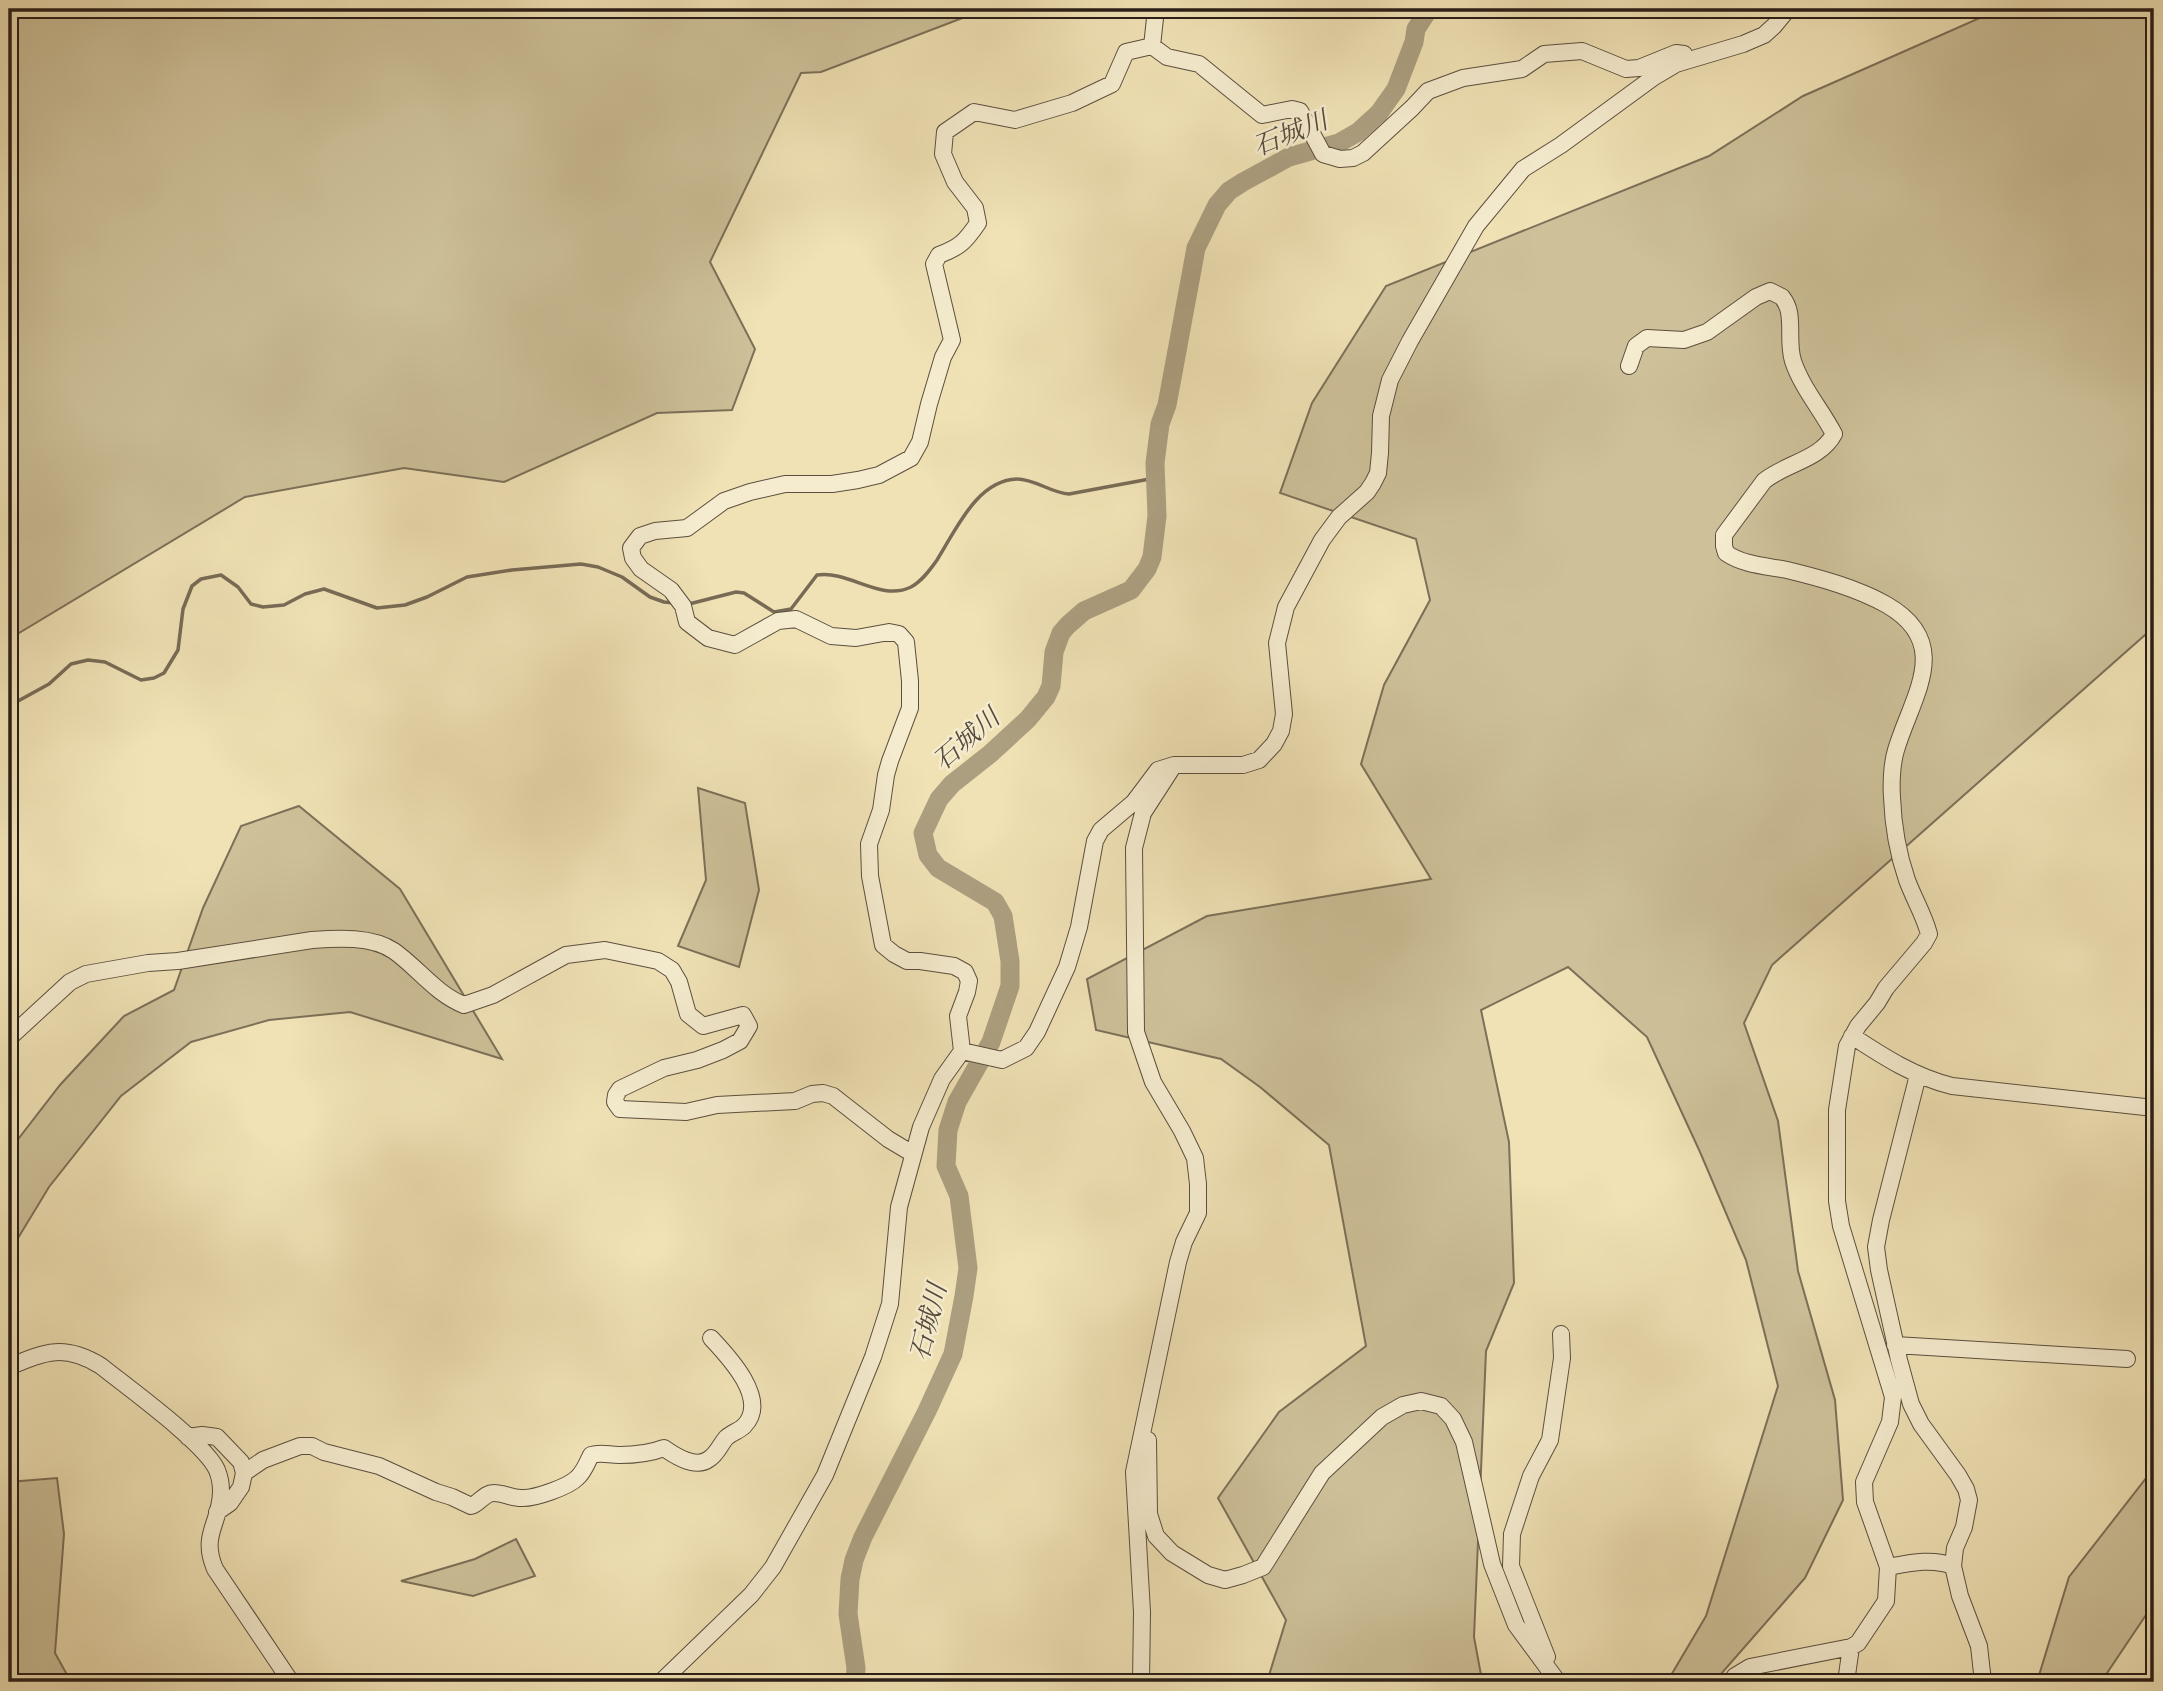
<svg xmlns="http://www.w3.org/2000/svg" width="2163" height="1691" font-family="'IM FELL Double Pica','Noto Serif JP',serif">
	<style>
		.green { fill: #cec19a; stroke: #7c7059; stroke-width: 2 }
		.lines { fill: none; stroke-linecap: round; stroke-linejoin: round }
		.stream { stroke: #786b56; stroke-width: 3.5 }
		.river { stroke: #ac9f80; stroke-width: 19 }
		.minor-casing { stroke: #5b4f3f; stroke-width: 18 }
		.minor { stroke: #f5eccf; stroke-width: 16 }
		.labels { text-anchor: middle; stroke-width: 5; stroke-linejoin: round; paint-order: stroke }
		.water-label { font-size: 26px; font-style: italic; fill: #574b3c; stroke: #f5eccf }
	</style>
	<rect width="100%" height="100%" fill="#f0e2b5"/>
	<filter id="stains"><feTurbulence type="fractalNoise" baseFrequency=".00286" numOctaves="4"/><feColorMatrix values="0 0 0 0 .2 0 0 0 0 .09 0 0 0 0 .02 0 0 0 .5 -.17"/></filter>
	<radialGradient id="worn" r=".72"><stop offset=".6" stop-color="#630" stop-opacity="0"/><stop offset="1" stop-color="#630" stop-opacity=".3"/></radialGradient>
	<path class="green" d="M9,9H986L821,72L801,73L710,262L755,349L732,410L657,413L504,482L404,468L245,497L9,639Z
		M2000,9H2154V627L1772,965L1744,1023L1778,1121L1798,1271L1835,1400L1843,1500L1805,1578L1714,1682H1667L1706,1616L1778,1386L1746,1260L1700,1152L1647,1037L1568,967L1481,1010L1509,1142L1514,1283L1486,1351L1474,1637L1481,1675L1491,1682H1267L1286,1620L1218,1498L1279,1412L1366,1346L1329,1145L1260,1087L1221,1059L1096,1030L1087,979L1207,916L1431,879L1361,764L1384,685L1430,600L1416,539L1280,493L1312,403L1386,286L1709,156L1803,96Z
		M698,788L745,803L759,890L739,967L678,946L706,880Z
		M299,806L400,889L502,1059L350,1012L269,1020L191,1042L121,1096L49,1187L9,1253V1151L60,1085L124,1016L174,990L203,908L241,826Z
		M2154,1468V1603L2101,1682H2037L2069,1577Z
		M57,1478L64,1534L55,1653L71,1682H9V1482Z
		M516,1539L535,1576L473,1596L401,1581L475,1559Z"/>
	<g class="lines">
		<path class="stream" d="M689,604L736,592L744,593L774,612L791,609L817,575C849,570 880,602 911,587C922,581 930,570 937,560C956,530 977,480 1017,479C1035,479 1051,493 1069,494L1155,478
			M9,706L49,684L71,664L88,660L105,662L141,680L154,678L164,673L178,650L183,609L192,586L201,579L221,575L238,587L251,604L263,607L284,605L305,594L324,589L377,608L405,605L427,597L467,577L512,570L581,564L598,567L622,577L650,597L664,602L674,603"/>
		<path class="river" d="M855,1682L856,1668L848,1614L850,1579L854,1560L863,1537L927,1411L953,1354L964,1296L968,1268L959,1196L946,1166L948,1130L957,1102L991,1042L1010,986V961L1003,916L995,902L938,868L928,855L923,833L939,799L952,784L990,754L1028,719L1046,697L1051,686L1054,652L1061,633L1068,625L1084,611L1131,590L1147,569L1152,557L1157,516L1155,463L1160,424L1167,405L1196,248L1217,205L1229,191L1243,182L1289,157L1339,143L1358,132L1379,113L1396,89L1414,42L1416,29L1429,9"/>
		<defs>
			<path id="minor" d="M1156,9L1152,46L1167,57L1199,64L1262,115L1292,109L1300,111L1323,154L1340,159L1353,158L1363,153L1412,108L1428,91L1463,78L1522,69L1544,54L1582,51L1626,69L1639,68L1676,53L1684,54
				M1629,366L1636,346L1647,338L1684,340L1707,332L1756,297L1770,291L1782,297C1785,301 1788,307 1789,312C1792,329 1788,345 1793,361C1802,388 1821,409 1834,434C1820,460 1786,463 1764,481L1724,535V546L1726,553C1743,565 1767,566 1787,570C1820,578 1857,588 1887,605C1954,644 1912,696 1896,750C1892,763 1891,783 1892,797C1893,825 1898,854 1907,880C1914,899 1924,915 1929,934L1924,943L1886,988L1877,1003L1858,1026L1847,1046L1837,1110V1201L1841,1226L1893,1397L1890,1422L1864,1482L1865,1502L1888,1567L1886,1601L1858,1643L1851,1647L1750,1667L1735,1676L1731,1682
				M1852,1036C1884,1057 1915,1077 1952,1086L2154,1108
				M9,1038L70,982L86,974L148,963L178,961L312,940C338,938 372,936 394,951C418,968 436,994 464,1005L493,995L566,955L605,950L658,961L672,970L679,982L688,1014L703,1026L743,1015L749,1026L740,1041L723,1050L697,1060L664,1068L620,1089L616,1095L615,1102L620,1109L686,1112L717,1105L795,1101L812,1094L823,1093L833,1096L888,1139L913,1154
				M962,1051L958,1016L967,992L969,981L965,972L954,966L920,961H907L894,954L883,945L870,876L869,844L881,810L886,775L890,761L910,708V681L906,642L899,634L889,632L856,638L831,636L796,619L778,621L735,645L708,638L687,622L683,606L671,590L641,569L633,558L631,548L640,536L655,531L687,528L724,501L750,492L785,484H832L858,480L879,475L911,458L920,442L929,404L943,357L952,340L934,264L939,255C960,247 965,242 978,223L975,208L955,182L943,154L945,132L974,112L1015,120L1072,103L1112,84L1126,52L1152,46
				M962,1051L1002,1060L1026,1048L1037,1032L1067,967L1079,927L1095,841L1101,830L1134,802L1158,770L1174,765H1243L1259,760L1274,744L1281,731L1284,714L1277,643L1286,607L1322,540L1339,517L1367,492L1373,483L1378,473L1380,453L1381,416L1390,380L1410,341L1476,226L1523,169L1561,145L1654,77L1676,64L1743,44L1764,35L1774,26L1788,9
				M1918,1075L1881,1220L1876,1247L1879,1270L1899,1360L1911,1404L1921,1424L1958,1475L1966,1489L1969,1500L1964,1527L1955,1548L1953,1566L1960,1596L1979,1646L1983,1682
				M1895,1345L2127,1359
				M9,1367C46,1351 65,1344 101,1366C127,1387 205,1443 217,1470C219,1475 221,1485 221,1491C221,1523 200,1534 215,1569L291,1682
				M188,1437L202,1435L217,1437L241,1462L244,1473L241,1487L230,1503L217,1512
				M1148,1440L1149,1514L1156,1536L1172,1553L1208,1575L1225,1580L1243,1575L1263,1567L1322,1473L1382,1417L1403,1405L1421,1401L1441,1406L1453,1419L1464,1442L1492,1564L1516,1625L1558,1682
				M244,1473L263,1460L300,1446H312L324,1452L379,1466L436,1492L452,1497L471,1506C480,1503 484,1493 494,1493C503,1493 512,1498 521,1498C534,1499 568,1487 577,1478C584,1472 587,1463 591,1455C601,1452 609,1455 619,1455C634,1455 651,1453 664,1448C675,1456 696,1469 709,1459C717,1454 720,1445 726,1438C731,1433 739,1431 744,1426C770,1400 728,1356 711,1338
				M1888,1567C1910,1563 1932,1558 1953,1566
				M1547,1657L1511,1566L1512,1534L1531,1476L1550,1440L1562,1358L1561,1334
				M661,1682L751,1595L773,1567L825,1475L873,1357L890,1304L899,1207L921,1127L942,1079L962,1051
				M1141,1682L1142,1612L1134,1472L1178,1262L1184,1242L1198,1213V1184L1195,1158L1182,1131L1153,1082L1136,1032L1134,848L1143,813L1174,765
				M1846,1682L1851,1647"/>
		</defs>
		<use href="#minor" class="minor-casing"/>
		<use href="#minor" class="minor"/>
	</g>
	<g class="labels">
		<g class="water-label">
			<text transform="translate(1290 133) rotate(-22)" y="9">石城川</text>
			<text transform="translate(966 739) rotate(-41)" y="9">石城川</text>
			<text transform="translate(928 1322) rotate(-76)" y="9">石城川</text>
		</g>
	</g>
	<rect width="2163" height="1691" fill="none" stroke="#f0e2b5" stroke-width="35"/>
	<rect x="10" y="10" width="2142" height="1670" fill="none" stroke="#291e18" stroke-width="3.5"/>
	<rect x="18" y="18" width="2128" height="1656" fill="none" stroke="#291e18" stroke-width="2"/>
	<rect width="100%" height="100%" filter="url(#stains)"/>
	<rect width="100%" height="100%" fill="url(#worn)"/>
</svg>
